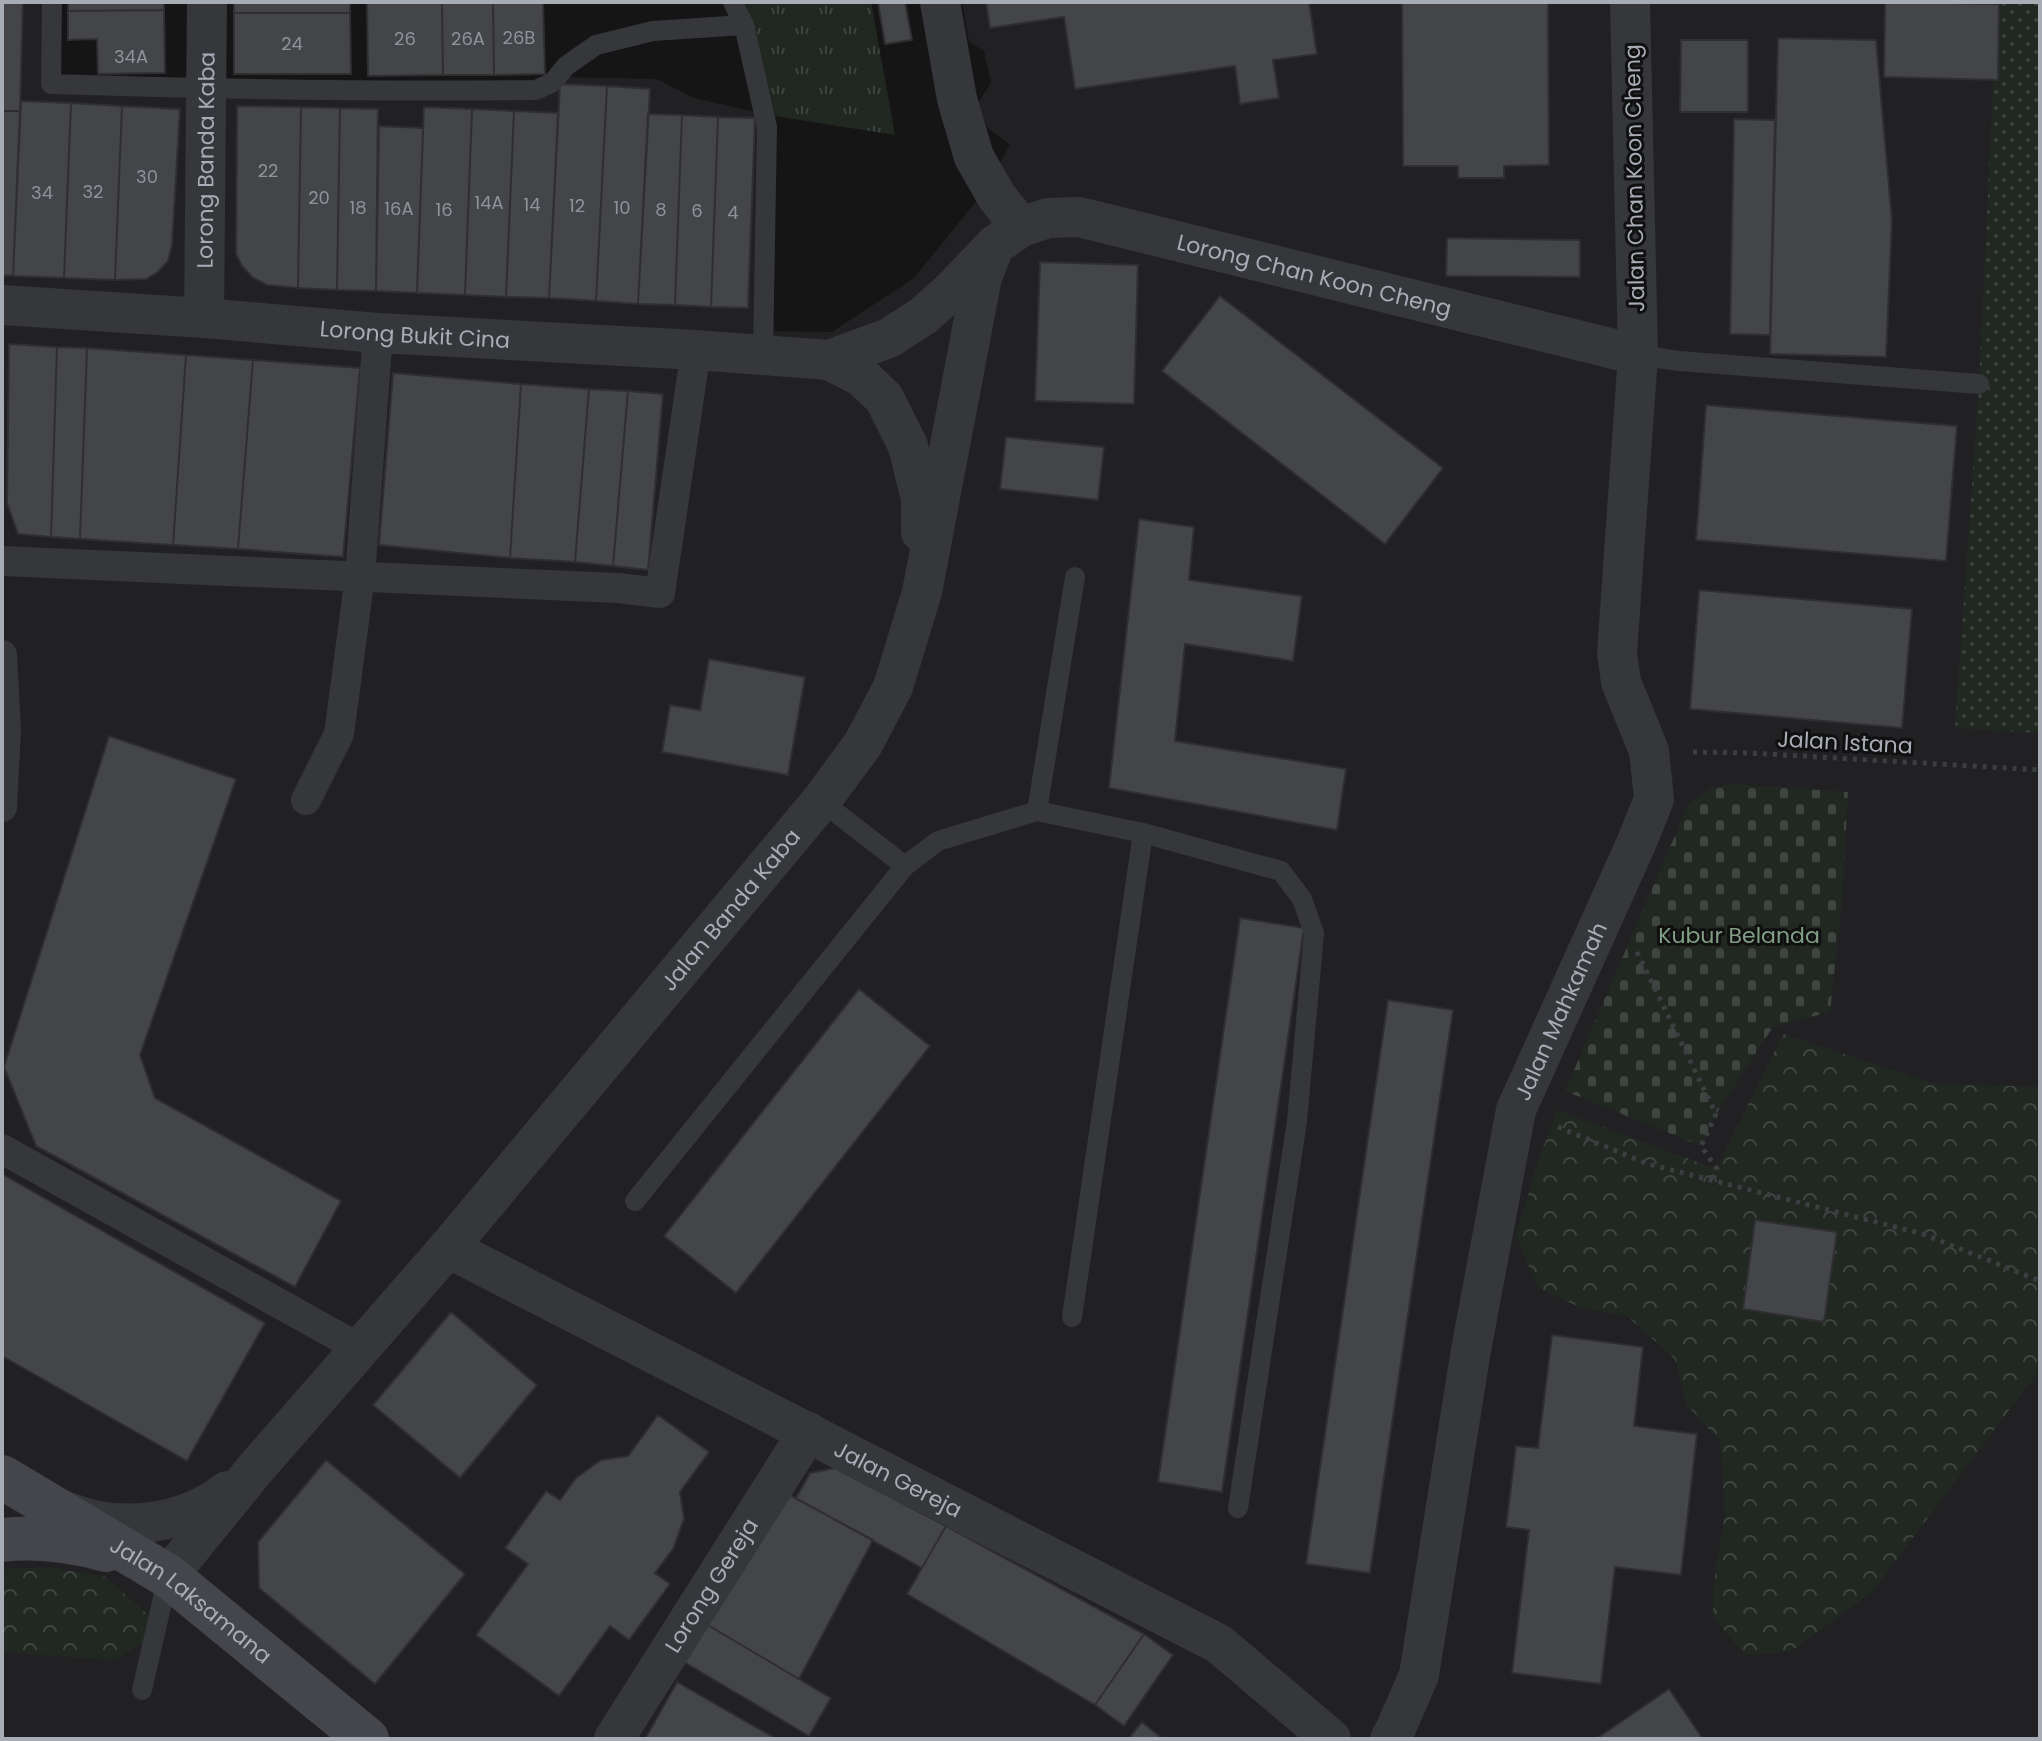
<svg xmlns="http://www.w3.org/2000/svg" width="2042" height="1741" font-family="Poppins,sans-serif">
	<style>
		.built { fill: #212123 }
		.grass { fill: url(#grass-tufts) }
		.forest { fill: url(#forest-crowns) }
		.cemetery { fill: url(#cemetery-stones) }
		.park { fill: url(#park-dots) }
		.building { fill: #444549; stroke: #2f2f32; stroke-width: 2 }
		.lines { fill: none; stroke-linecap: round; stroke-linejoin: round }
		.path { stroke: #3c3e42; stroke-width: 5; stroke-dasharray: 4 6; stroke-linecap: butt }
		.service { stroke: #36373b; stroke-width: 20 }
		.pedestrian { stroke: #36373b; stroke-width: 30 }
		.minor { stroke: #36373b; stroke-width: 40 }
		.secondary { stroke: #44464b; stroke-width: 44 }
		.labels { text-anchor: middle; stroke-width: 6; stroke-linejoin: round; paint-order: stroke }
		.number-label { font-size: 18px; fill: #8f929a }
		.street-label { font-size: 22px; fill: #a8acb5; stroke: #101011 }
		.park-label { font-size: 22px; fill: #819e84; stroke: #101011 }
	</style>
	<defs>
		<pattern id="grass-tufts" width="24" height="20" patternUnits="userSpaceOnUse" patternTransform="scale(2)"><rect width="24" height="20" fill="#212822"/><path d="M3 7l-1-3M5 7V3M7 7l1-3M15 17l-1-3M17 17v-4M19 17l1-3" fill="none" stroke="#3e4440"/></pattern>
		<pattern id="forest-crowns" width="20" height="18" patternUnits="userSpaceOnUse" patternTransform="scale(2)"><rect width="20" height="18" fill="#212822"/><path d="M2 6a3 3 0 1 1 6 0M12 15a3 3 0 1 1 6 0" fill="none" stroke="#3e4440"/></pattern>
		<pattern id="cemetery-stones" width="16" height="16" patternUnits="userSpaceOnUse" patternTransform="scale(2)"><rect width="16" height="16" fill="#212822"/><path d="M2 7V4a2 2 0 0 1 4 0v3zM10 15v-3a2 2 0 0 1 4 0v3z" fill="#3e4440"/></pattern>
		<pattern id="park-dots" width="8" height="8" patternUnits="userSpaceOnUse" patternTransform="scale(2)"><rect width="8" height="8" fill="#212822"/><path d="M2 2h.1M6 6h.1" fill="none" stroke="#3e4440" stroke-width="1.8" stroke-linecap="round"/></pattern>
	</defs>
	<rect width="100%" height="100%" fill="#151516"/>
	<path class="built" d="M2,2H60L59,78L517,82L561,77L657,79L694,98L760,113L756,331L832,332L914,278L982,194L1010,145L987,127L978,103L991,83L984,51L969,42L962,2H2040V1739H2Z"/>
	<path class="grass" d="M745,2H871L895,135L775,116L750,14Z"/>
	<path class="forest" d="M1783,1034L1933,1083L2040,1087V1369L1872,1592L1790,1652L1745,1655L1713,1617V1587L1725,1513L1720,1441L1686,1404L1675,1359L1627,1316L1582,1308L1538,1288L1516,1236L1538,1162L1557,1110L1716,1169Z
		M50,1567L106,1577L164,1629L115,1660L2,1652V1569Z"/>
	<path class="cemetery" d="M1734,784L1848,792L1842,900L1830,1012L1773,1027L1716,1114L1701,1146L1565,1091L1689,803L1712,787Z"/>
	<path class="park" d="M1997,2H2040V733L1955,728L1979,384Z"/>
	<path class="building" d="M2,2H23L20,111H2Z
		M68,2H164V10L68,11Z
		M234,2H350V13H234Z
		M367,2H442L443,75L368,76Z
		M442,2H493L494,75H443Z
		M493,2H543L545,74L494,75Z
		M878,2H905L912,40L885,44Z
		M986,2H1309L1317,54L1273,60L1279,98L1240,104L1235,66L1075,89L1064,17L990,28Z
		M1402,2H1548L1549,165L1504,166V178H1458V166H1403Z
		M1885,2L1999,4L1998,80L1884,77Z
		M164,10L165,73L98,74L97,39L68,40V11Z
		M234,13H350L351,74H234Z
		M1778,38L1876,40L1892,221L1886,357L1770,354Z
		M1681,40H1748V112H1680Z
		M560,84L607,86L596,301L549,298Z
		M607,86L650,89L638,304L596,301Z
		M21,101L71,103L64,278L13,276Z
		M71,103L122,106L115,280L64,278Z
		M122,106L180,109L172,246L168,261L158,272L146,279L115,280Z
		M237,106L301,107L298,288L267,285L252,277L242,266L236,254Z
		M301,107L340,108L337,290L298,288Z
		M424,107L472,109L465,295L417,293Z
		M340,108L378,109L376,291L337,290Z
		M472,109L514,111L506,297L465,295Z
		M2,111H20L13,276L2,275Z
		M514,111L558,113L549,298L506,297Z
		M648,114L682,115L675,305L638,304Z
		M682,115L718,117L711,307L675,305Z
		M718,117L755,118L748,308L711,307Z
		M1734,119L1775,120L1770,335L1730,334Z
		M379,126L423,128L417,293L376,291Z
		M1447,238L1580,240V277L1446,276Z
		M1040,262L1138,265L1134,404L1035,401Z
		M1220,296L1443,468L1385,544L1162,371Z
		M9,344L57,347L51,537L18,534L7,503Z
		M57,347L87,348L80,539L51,537Z
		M87,348L186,355L173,545L80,539Z
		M186,355L253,360L238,549L173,545Z
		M253,360L360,368L343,557L238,549Z
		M393,373L521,384L510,558L379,545Z
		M521,384L589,389L575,562L510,558Z
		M589,389L628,391L613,566L575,562Z
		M628,391L663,394L648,570L613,566Z
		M1706,405L1957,426L1946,561L1696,540Z
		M1006,437L1104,447L1098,500L1000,489Z
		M1139,519L1194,527L1189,580L1302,596L1293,661L1185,644L1175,741L1346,769L1337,830L1109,788Z
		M1699,590L1912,609L1902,728L1690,709Z
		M709,659L805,677L788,775L662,752L670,705L700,710Z
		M109,736L236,779L140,1055L155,1098L341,1201L295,1287L36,1146L4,1067Z
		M1240,918L1304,928L1222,1492L1158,1482Z
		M859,989L930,1046L736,1293L664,1236Z
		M1388,1000L1453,1010L1370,1573L1306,1564Z
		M2,1174L265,1323L187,1461L2,1356Z
		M1755,1220L1837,1232L1824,1322L1743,1309Z
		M451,1312L537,1385L460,1478L373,1405Z
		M1552,1335L1643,1347L1634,1426L1697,1434L1681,1575L1615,1567L1601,1684L1512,1673L1529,1530L1506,1527L1516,1446L1538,1448Z
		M658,1415L709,1452L680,1492L684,1519L673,1549L655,1573L670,1584L629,1640L610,1626L559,1696L476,1635L528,1564L505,1548L546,1491L560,1500L576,1478L601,1460L628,1456Z
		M326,1460L465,1574L375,1684L259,1588L258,1542Z
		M835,1468L946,1526L922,1568L796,1498L810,1473Z
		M784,1492L873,1540L799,1679L706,1624Z
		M946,1526L1144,1634L1095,1705L907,1594Z
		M706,1624L831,1698L809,1736L684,1662Z
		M1144,1634L1173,1655L1124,1726L1095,1705Z
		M677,1682L773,1737L772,1739H645Z
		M1669,1689L1703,1739H1596Z
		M1142,1722L1163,1739H1128Z"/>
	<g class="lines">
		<path class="path" d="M1693,752L1750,753L2040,770
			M1637,952L1716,1114L1701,1146L1717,1169L1713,1180
			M1558,1127L1648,1164L1923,1234L2040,1281"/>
		<path class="service" d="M52,2L51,84C212,89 374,92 536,90L553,82L566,66L596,45L653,31L744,25
			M733,2L744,25L767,127L763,355
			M1638,355L1679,361L1979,384
			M821,801L905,866L938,841L1037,811L1143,833L1281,871L1302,899L1314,933L1297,1121L1238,1508
			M1037,811L1075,577
			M635,1201L905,866
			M1072,1317L1143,833
			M142,1690L168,1576"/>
		<path class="pedestrian" d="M2,561L618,588L660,593L696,350
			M2,655L6,730L2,807
			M306,800L339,734L360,576L378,333
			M2,1149L359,1348"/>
		<g class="minor">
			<path d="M940,2L957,99L974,157L997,197L1021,227"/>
			<path id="s1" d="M2,305L204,318L378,333L696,350L829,360L889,338L923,316L951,291L995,245L1021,227L1048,218L1079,217L1638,355"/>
			<path id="s2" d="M204,318L207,2"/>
			<path d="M829,360L862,377L884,398L908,446L921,499V532"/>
			<path id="s3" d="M448,1248L1219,1644L1331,1739"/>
			<path d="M68,1512C120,1533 183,1525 227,1491"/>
			<path id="s4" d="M168,1576L255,1469L448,1248L821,801L863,744L893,687L922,592L982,277L992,252"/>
			<path id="s5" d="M614,1739L808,1432"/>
			<path id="s6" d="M1390,1739L1396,1728L1419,1675L1471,1350L1516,1110L1636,844L1654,799L1649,751L1621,682L1617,653L1638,355L1630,2"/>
		</g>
		<g class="secondary">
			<path id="s7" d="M2,1477L168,1576L367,1739"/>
			<path d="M2,1540C36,1536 73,1541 106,1550"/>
		</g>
	</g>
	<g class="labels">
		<g class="number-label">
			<text x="519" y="44">26B</text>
			<text x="405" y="45">26</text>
			<text x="468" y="45">26A</text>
			<text x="292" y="50">24</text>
			<text x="131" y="63">34A</text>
			<text x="268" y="177">22</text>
			<text x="147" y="183">30</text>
			<text x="93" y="198">32</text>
			<text x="42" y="199">34</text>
			<text x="319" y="204">20</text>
			<text x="489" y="209">14A</text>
			<text x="532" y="211">14</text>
			<text x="577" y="212">12</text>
			<text x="358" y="214">18</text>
			<text x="622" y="214">10</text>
			<text x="399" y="215">16A</text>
			<text x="444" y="216">16</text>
			<text x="661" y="216">8</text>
			<text x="697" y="217">6</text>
			<text x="733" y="219">4</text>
		</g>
		<g class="street-label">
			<text dy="8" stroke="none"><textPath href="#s2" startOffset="158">Lorong Banda Kaba</textPath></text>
			<text transform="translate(1634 178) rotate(-91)" y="8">Jalan Chan Koon Cheng</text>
			<text dy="8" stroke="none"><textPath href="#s1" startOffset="1368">Lorong Chan Koon Cheng</textPath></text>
			<text dy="8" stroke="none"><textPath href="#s1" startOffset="414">Lorong Bukit Cina</textPath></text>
			<text transform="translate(1845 742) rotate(3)" y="8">Jalan Istana</text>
			<text dy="8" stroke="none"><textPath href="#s4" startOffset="872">Jalan Banda Kaba</textPath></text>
			<text dy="8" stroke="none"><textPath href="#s6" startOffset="752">Jalan Mahkamah</textPath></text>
			<text dy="8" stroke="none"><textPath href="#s3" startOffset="506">Jalan Gereja</textPath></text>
			<text dy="8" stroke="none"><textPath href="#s5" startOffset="182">Lorong Gereja</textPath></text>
			<text dy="8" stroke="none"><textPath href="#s7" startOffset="226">Jalan Laksamana</textPath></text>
		</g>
		<g class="park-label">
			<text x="1739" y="943">Kubur Belanda</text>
		</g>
	</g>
	<rect width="2042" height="1741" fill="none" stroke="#a8acb5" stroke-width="8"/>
</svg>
